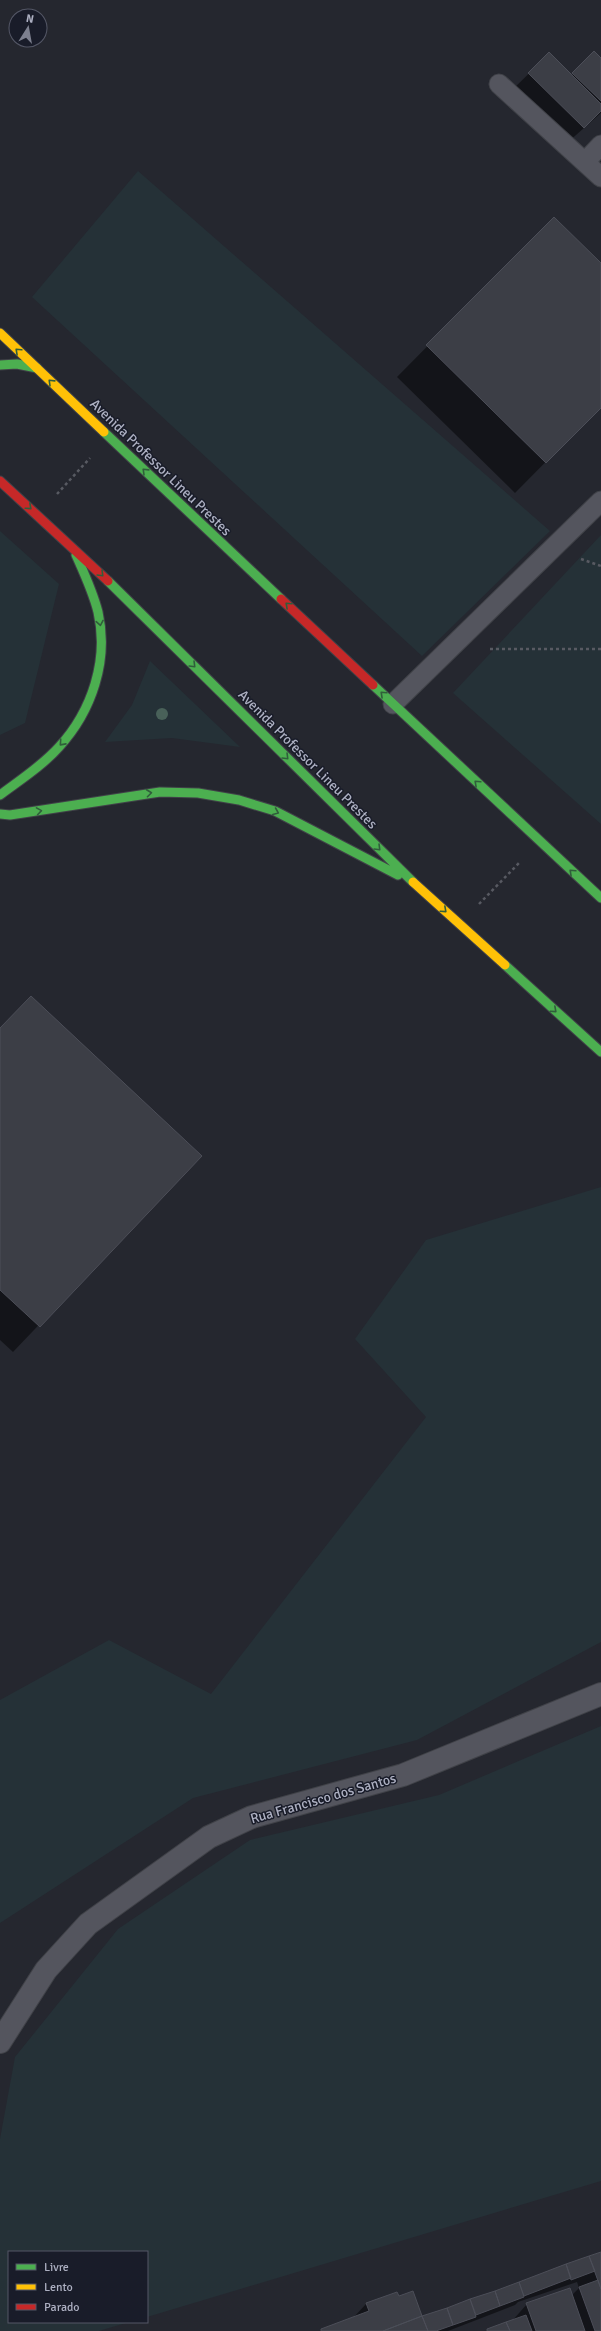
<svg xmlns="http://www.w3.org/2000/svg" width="601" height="2331" font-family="Signika,sans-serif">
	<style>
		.green { fill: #253137 }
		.shadow { fill: #0007 }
		.building { fill: #3c3e46; stroke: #4c4e58 }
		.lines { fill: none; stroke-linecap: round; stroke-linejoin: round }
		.lane-casing { stroke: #404248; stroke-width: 21 }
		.street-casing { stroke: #404248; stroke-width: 24 }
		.fast-casing { stroke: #404248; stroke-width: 11 }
		.slow-casing { stroke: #404248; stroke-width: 11 }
		.jam-casing { stroke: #404248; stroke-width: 11 }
		.path { stroke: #585a62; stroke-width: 2.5; stroke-dasharray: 3 3; stroke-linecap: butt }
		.lane { stroke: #54555e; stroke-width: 19 }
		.street { stroke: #54555e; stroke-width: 22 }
		.fast { stroke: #4caf50; stroke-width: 9 }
		.slow { stroke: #ffc107; stroke-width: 9 }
		.jam { stroke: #c62828; stroke-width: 9 }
		.tree { fill: #496159 }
		.oneway { stroke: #305e3b }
		.labels { text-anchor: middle; stroke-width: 3; stroke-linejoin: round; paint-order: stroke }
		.street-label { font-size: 14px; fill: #adb0c2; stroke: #191c29 }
	</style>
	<rect width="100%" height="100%" fill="#25272f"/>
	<path class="green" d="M138,171L550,531L422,656L32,297Z
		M0,531L59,584L25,723L0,735Z
		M601,535V824L453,693Z
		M150,661L240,747L172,738L105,742L132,705Z
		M601,1187V1642L417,1740L193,1798L0,1923V1700L109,1640L211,1694L426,1417L355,1339L426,1240Z
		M601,1726V2181L147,2317V2252H9V2322H129L99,2331H0V2139L15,2057L118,1929L250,1840L439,1795Z"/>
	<path class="shadow" d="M594,53L601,60V113L567,143L512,90L549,54L571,76Z
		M554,218L601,264V406L515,493L397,377Z
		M0,1028L200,1156L13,1352L0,1340Z
		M601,2253V2331H486L512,2321L527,2304L572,2295L579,2288L577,2282L518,2302L515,2305L448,2331H320L352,2319L366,2304L396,2293L416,2321Z"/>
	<path class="building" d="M594,51L601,58V101L572,73Z
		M549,52L601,104V111L584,128L528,73Z
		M554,217L601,263V408L546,463L426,345Z
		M31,996L202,1156L40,1327L0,1290V1028Z
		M601,2252V2289L589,2256Z
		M589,2256L595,2271L571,2280L566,2264Z
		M566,2264L571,2278L524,2296L519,2282Z
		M598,2280L601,2289V2331H595L579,2287Z
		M519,2282L524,2297L500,2306L495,2291Z
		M570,2288L585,2331H536L526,2303Z
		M413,2291L422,2316L383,2331H321V2329L369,2311L366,2303L397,2292L399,2296Z
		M495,2291L500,2306L476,2315L470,2299Z
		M470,2299L476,2317L453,2325L447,2308Z
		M447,2308L453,2325L436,2331H428L422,2316Z
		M526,2315L532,2331H510L506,2322Z
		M422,2316L428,2331H383Z
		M506,2322L510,2331H487V2329Z"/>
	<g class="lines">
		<defs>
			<path id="lane" d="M499,84L601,177
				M585,162L601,145
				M393,704L601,501"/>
			<path id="street" d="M0,2042L46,1970L88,1924L209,1837L252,1817L403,1775L601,1694"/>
			<path id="fast" d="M0,365L17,364L37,368
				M104,432L281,599
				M108,581L413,882
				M373,685L601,898
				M0,795C20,780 42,766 59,747C92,711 109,660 98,612C93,592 84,573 76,555
				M0,814L10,815L160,792L198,793L239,800L275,811L398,875
				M505,965L601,1052"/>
			<path id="slow" d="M0,333L104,432
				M413,882L505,965"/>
			<path id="jam" d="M0,481L108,581
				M281,599L373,685"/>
		</defs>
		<use href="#lane" class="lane-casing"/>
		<use href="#street" class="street-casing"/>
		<use href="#fast" class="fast-casing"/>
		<use href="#slow" class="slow-casing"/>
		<use href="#jam" class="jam-casing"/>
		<path class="path" d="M57,494L90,458
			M581,559L601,566
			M490,649H601
			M479,904L520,862"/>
		<use href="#lane" class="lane"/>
		<use href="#street" class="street"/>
		<use href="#fast" class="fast"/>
		<use href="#slow" class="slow"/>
		<use href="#jam" class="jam"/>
	</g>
	<circle class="tree" cx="162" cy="714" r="6"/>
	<defs><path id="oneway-chevron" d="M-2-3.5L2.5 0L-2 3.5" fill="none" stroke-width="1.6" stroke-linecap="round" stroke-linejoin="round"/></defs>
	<g class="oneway">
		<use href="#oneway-chevron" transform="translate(18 351) rotate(-137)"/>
		<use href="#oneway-chevron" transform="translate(51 382) rotate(-136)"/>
		<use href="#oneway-chevron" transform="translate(145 471) rotate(-136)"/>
		<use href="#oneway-chevron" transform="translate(29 507) rotate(42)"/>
		<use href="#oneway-chevron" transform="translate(101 574) rotate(45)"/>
		<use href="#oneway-chevron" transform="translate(288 605) rotate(-137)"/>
		<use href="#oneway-chevron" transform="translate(100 623) rotate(80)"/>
		<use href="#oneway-chevron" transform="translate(193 665) rotate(45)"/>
		<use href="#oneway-chevron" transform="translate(383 694) rotate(-137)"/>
		<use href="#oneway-chevron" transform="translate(62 743) rotate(132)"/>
		<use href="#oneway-chevron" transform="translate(286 757) rotate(45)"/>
		<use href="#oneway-chevron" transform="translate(477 783) rotate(-137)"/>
		<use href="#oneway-chevron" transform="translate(149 793) rotate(-7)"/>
		<use href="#oneway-chevron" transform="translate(39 811) rotate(-9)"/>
		<use href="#oneway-chevron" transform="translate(276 812) rotate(23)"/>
		<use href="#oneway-chevron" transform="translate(378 848) rotate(45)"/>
		<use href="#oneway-chevron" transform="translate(572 872) rotate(-137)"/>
		<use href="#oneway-chevron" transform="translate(444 910) rotate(42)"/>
		<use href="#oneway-chevron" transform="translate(554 1010) rotate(42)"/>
	</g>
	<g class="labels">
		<g class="street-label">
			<text transform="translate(161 467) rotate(44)" y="5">Avenida Professor Lineu Prestes</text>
			<text transform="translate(308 759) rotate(45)" y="5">Avenida Professor Lineu Prestes</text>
			<text transform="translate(323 1798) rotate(-16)" y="5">Rua Francisco dos Santos</text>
		</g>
	</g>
	<rect x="8" y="2251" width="140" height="72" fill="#191c29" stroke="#545766"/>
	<rect x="16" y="2264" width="20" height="6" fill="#4caf50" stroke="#545766"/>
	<text x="44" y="2271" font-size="12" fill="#adb0c2">Livre</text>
	<rect x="16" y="2284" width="20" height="6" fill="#ffc107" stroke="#545766"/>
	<text x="44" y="2291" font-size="12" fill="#adb0c2">Lento</text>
	<rect x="16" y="2304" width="20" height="6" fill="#c62828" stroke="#545766"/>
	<text x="44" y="2311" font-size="12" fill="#adb0c2">Parado</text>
	<g transform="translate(28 28) rotate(11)"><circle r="19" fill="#191c29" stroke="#545766"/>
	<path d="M0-3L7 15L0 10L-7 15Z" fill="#7d808f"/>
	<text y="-6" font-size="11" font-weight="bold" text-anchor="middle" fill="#adb0c2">N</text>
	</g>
</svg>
